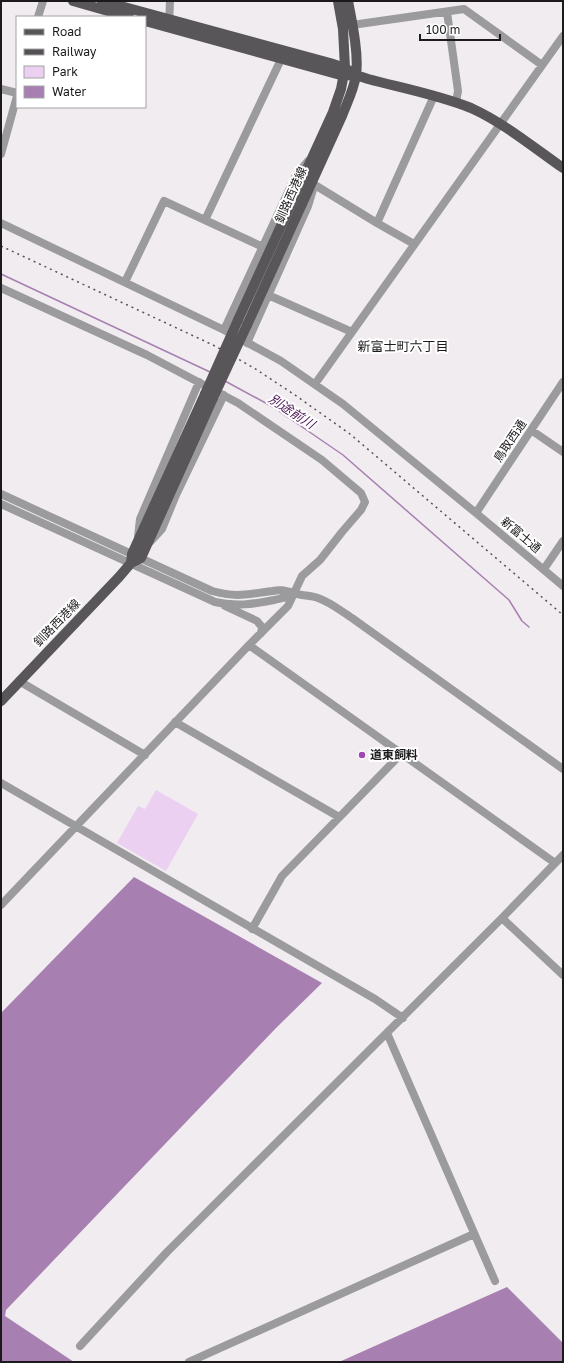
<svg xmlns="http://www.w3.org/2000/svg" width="564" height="1363" font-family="'Golos Text','Noto Sans JP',sans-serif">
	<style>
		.green { fill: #ebd0f1 }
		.water { fill: #a87fb1 }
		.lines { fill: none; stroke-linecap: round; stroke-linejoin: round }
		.stream { stroke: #a87fb1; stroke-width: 1.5 }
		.minor { stroke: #9b9a9c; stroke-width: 8 }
		.major { stroke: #585659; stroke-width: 10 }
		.rail { stroke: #545154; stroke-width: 1.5; stroke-dasharray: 2 4; stroke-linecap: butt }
		.major-bridge { stroke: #585659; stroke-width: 10 }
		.poi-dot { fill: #a047b3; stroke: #fff; stroke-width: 1.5 }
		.labels { text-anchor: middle; stroke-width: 4; stroke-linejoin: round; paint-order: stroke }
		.street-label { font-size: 12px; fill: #1c1a1c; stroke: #fff }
		.poi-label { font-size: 12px; font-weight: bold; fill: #1c1a1c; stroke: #fff; text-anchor: start }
		.neighbourhood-label { font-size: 13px; fill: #1c1a1c; stroke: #fff }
		.water-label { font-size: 13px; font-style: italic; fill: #4b1756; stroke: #fff }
	</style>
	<rect width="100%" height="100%" fill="#f0ecf0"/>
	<path class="green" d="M156,790L198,814L166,871L117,843L138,806L145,809Z"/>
	<path class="water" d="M134,877L322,983L277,1027L6,1310L5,1316L74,1362H1V1013Z
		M507,1287L563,1343V1362H339Z"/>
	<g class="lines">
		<path class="stream" d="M1,274L210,372
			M225,381L273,407L343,455L509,600L522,621L529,627"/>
		<path class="minor" d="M447,12L458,91L456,102
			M38,17L43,1
			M169,25L170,1
			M352,25L464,9L542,65
			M1,89L17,93
			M1,154L17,96
			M310,182L377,223L414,244
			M205,220L284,53
			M1,223L224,330L281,361L343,404L476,513L563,586
			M377,223L434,96
			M125,282L164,201L263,247
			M1,288L147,355L238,403L322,460L361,493L365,502L361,510L342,532L320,560L302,576L288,606L249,645L1,905
			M268,295L352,332
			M224,330L296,175L308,161
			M247,343L308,206L314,186
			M315,384L563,36
			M531,430L563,452
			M1,494L212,591C238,598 247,594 273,591C281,589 286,591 294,593C301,596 310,595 318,598C330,602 341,611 352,618L563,769
			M1,504L215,602C235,607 254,604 274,600C282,598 287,598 294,593
			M476,513L563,382
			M138,537L140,519L199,382
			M150,542L162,529L176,495L224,395
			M544,569L563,541
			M225,606L257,621L262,627L261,633
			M249,645L555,863
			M19,681L145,755
			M175,722L339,817
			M1,783L375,999L403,1018
			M502,918L563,975
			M252,929L282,876L401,754
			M387,1033L495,1281
			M80,1346L167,1252L502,918L563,855
			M189,1362L474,1234"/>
		<path class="major" d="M73,1L129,17
			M102,1L330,63L345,68L356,75L368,79C402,88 439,95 471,108C504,123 533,147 563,168
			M145,21L344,76L350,75
			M238,320L333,112L341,89L345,68L343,29L338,1
			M247,325L342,116C347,103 354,89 356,75C359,54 352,22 348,1
			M131,563L132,554L205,394
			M1,701L119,577L131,563L141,558L213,398"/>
		<path class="rail" d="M1,246L213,345L254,368L295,395L350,434L563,615"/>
		<path class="major-bridge" d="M205,394L238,320
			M213,398L247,325"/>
	</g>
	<circle class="poi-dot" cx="362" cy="755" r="4"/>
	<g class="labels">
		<g class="street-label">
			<text transform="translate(291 195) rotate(-66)" y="4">釧路西港線</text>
			<text transform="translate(510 441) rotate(-56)" y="4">鳥取西通</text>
			<text transform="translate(521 535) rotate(40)" y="4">新富士通</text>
			<text transform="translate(57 623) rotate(-46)" y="4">釧路西港線</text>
		</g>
		<g class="poi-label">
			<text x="370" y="759">道東飼料</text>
		</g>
		<g class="neighbourhood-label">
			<text x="403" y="351">新富士町六丁目</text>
		</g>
		<g class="water-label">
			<text transform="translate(292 411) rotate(33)" y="5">別途前川</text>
		</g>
	</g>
	<rect width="564" height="1363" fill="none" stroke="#1c1a1c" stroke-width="4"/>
	<rect x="16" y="16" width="130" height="92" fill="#ffffff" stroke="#a4a3a4"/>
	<rect x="24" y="29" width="20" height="6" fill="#585659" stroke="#a4a3a4"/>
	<text x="52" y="36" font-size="12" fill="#1c1a1c">Road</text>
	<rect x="24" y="49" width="20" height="6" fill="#545154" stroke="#a4a3a4"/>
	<text x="52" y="56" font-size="12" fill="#1c1a1c">Railway</text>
	<rect x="24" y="66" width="20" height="12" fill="#ebd0f1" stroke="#a4a3a4"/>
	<text x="52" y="76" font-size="12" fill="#1c1a1c">Park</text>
	<rect x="24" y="86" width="20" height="12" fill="#a87fb1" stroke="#a4a3a4"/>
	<text x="52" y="96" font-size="12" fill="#1c1a1c">Water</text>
	<path d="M420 34v6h80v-6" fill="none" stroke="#1c1a1c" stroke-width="2"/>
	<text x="426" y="34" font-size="12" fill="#1c1a1c" stroke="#ffffff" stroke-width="3" paint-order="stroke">100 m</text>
</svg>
